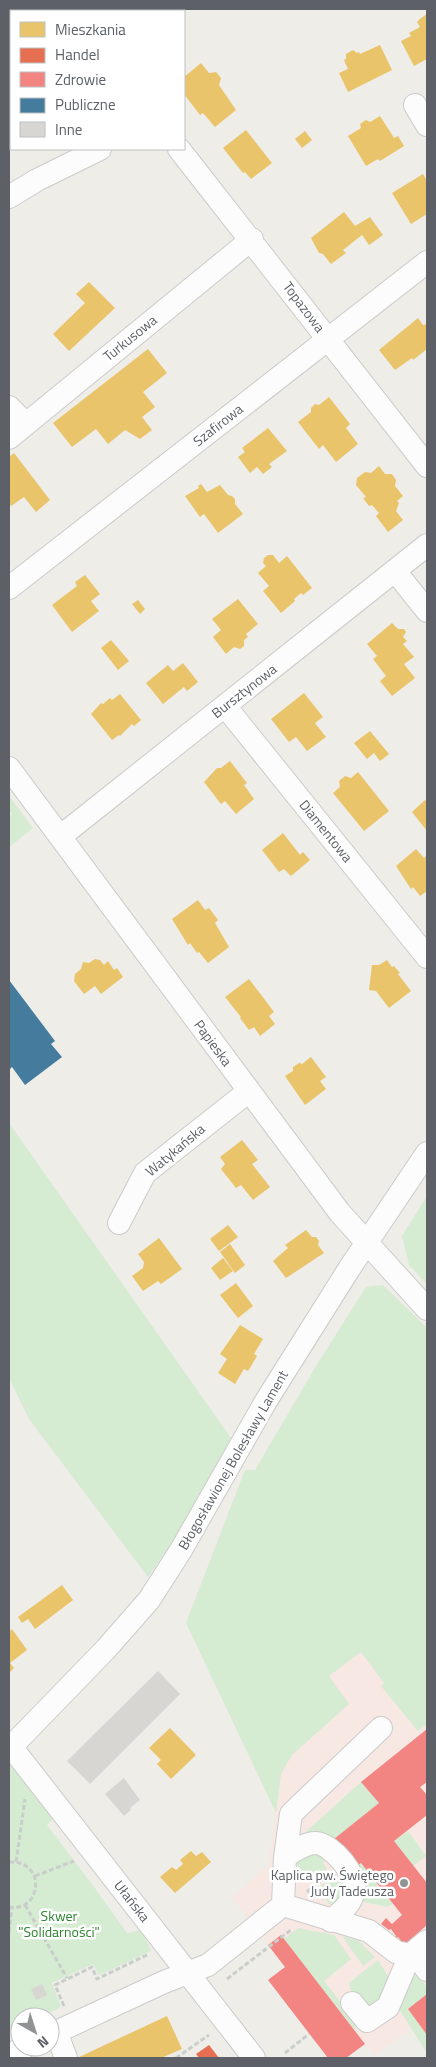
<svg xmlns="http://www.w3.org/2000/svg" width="436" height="2067" font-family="'Titillium Web',sans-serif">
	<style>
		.medical { fill: #f7e8e4 }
		.green { fill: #d5ebd2 }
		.homes { fill: #e9c46a }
		.shops { fill: #e76f51 }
		.health { fill: #f28482 }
		.public { fill: #457b9d }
		.building { fill: #d8d6d3 }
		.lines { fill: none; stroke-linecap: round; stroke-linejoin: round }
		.minor-casing { stroke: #cbcbca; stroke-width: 24 }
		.path { stroke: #c9cecb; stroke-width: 3; stroke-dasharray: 5 2.5; stroke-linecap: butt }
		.minor { stroke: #fcfcfc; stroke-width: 22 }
		.poi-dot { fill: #909294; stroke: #fff; stroke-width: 2 }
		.labels { text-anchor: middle; stroke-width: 5; stroke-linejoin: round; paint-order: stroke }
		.street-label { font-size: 14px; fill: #5d6167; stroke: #fff }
		.poi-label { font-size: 14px; fill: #5d6167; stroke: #fff; text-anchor: end }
		.park-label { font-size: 14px; fill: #2d8530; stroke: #fff }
	</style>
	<rect width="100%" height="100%" fill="#eeede8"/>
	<path class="medical" d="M245,1470L427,1667V2053L411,2028L375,2056L284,1939L271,1949L232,1897L268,1865L276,1813L186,1623Z"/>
	<path class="green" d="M9,796L33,828L9,847V816L12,814L9,810Z
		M9,1123L231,1438L184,1524L148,1577L29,1419L9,1378Z
		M427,1196V1284L409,1265L402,1236Z
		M383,1285L427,1328V1724L418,1731L381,1686L384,1683L361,1652L329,1676L349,1704L292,1755L281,1774L276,1813L186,1623L245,1470H255L316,1366L366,1287Z
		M9,1758L54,1817L47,1825L94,1887L127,1933L141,1930L151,1951L99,1975L93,1964L52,1983L60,2005V2008L39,2017H20V2025L9,2030Z
		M361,1782L379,1803L334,1839H298Z
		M408,1831L426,1856L413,1866L394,1841Z
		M313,1851L331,1857L323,1863L327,1869L310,1882L295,1862Z
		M361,1863L393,1904L387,1907L360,1901L357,1866Z
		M345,1875L349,1888L332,1907L317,1889L333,1876L337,1881Z
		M298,1928L334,1935L351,1959L324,1981L359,2025L354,2029L284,1939Z
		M342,1936L359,1941L375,1957L363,1966Z
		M378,1960L391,1981L389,1992L371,2006C359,2004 351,1995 349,1983Z
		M412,1968L427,1987V1994L408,2009L427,2035V2053L397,2006Z"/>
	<path class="homes" d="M427,14V59L414,66L401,41L411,36L409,33L420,27L417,22L421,18Z
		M380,45L392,70L348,92L339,73L348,69L344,60L346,59V54L353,50L357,53L359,52L360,54Z
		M201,63L209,73L216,72L221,78L219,85L236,110L215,127L203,113L200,115L184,94V77Z
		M11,87V136L9,138V88Z
		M380,116L394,138L398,136L404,146L380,161L378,159L366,166L348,136L361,128L360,124L366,120L370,122Z
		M246,130L272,163L251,179L245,172L243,173L223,148Z
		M305,131L312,140L302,148L295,139Z
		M423,174L427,181V214L411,224L392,193Z
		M344,212L355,226L370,217L383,235L369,245L362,235L343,250L346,253L331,264L323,254L319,253L311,238Z
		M89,282L115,308L69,351L53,334L85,303L76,294Z
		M418,318L423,325L427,324V349L413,360L412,358L395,370L379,350Z
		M148,349L167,373L143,392L155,407L142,417L152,430L140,439L125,430L108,444L96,429L72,447L53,423Z
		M329,397L350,424L346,428L358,444L336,462L323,445L319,449L298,422L311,412V408L315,404L319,405Z
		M268,428L287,451L269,464L272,467L263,474L257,467L250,473L238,457L245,452L242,448Z
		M14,453L50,500L36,512L24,497L11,506L9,503V457Z
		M379,466L385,474H392L396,480L395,486L403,496L397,501L399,503L396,511L403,520L388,532L376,516L379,513L372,505L369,506L363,498L366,497L356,485L357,478L365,472L371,473Z
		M201,484L207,492L220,485L228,495L232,496L235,499V504L243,514L218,533L204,514L200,517L185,496L199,488L198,486Z
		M268,555H273L279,563L287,556L312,588L303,595L301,593L294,599L295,601L281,613L263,591L269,586L258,573L266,566L263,563L264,558Z
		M85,575L100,594L91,601L99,611L72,632L52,605L77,586L75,582Z
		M238,599L258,624L246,634L248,637L244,640V646L240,649L234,647L226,654L213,637L221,630L212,619Z
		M138,600L145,609L140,614L132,604Z
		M392,623L398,629H404L406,632L403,637L407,641L403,644L414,657L404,664L415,678L392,696L380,681L386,676L373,659L377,656L367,644Z
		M111,640L129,661L118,670L101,648Z
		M183,663L198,682L187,691L184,687L163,704L146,683L168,665L173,671Z
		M304,693L323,717L315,723L326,737L307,751L296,737L289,742L271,719Z
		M120,694L141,720L134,726L132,724L120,736L119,735L112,740L91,714L101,703L103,704L110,698L112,700Z
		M370,731L389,754L380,761L374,753L367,759L354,743Z
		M230,761L247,783L244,785L254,799L236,814L225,801L221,804L204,782L217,768H221Z
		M358,772L389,811L364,831L333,793L340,787L339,781L345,776L351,778Z
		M425,800L427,802V831L412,812Z
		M283,833L300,855L303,852L310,860L291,876L284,869L279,872L262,850Z
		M416,849L424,858L427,855V891L420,896L413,887L411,889L396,866Z
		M198,900L205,910L209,908L218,920L215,923L229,947L208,963L199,952L197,953L190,943L188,945L172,919Z
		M95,959L100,960L104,965L108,961L114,970L117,968L123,977L101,994L95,986L84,994L74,981L75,974L81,969L83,962L89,963Z
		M387,960L392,967L394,966L400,973L398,974L411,991L389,1008L376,991L369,990L372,965H379Z
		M249,979L274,1012L269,1016L275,1024L260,1036L254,1027L249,1030L240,1018L241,1017L225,997Z
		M311,1057L326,1077L320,1081L326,1089L305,1105L285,1076L293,1071V1067L299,1063L302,1064Z
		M242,1140L258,1160L252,1164L270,1187L253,1200L241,1185L236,1188L221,1169L225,1164L220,1157Z
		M228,1225L238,1237L219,1251L210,1239Z
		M306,1230L312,1237H316L319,1241L318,1245L324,1253L286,1278L273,1261L288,1248L285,1245Z
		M159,1238L182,1269L161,1284L158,1281L143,1291L132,1276L143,1268L144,1262L138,1254Z
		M230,1244L245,1265L235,1273L220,1252Z
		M223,1258L233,1271L220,1280L211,1268Z
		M236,1283L253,1306L238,1318L220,1295Z
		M240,1325L263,1339L254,1354L257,1356L248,1371L244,1369L235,1384L218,1373L227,1359L220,1354Z
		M62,1585L73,1600L35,1629L28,1619L22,1623L18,1617Z
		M12,1629L27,1650L10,1663L14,1668L9,1673V1632Z
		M170,1728L196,1755L171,1779L157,1764L161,1760L149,1748Z
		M191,1851L196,1856L202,1852L211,1862L175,1893L160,1877L172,1867L176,1870L183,1864L180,1860Z
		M167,2016L182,2049L161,2058H77Z"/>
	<path class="shops" d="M209,2045L219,2058H199L196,2054Z"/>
	<path class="health" d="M427,1729V1782L420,1787L427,1795V1815L394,1841L427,1883V1925L404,1945L398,1937L396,1939L395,1937L396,1936L391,1929L389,1930L381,1924L386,1918L392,1924L402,1915L361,1863L345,1875L334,1839L379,1803L361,1782Z
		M281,1935L365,2044L346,2058H328L268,1980L285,1967L268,1945Z
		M427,1994V2035L408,2009Z"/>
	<path class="public" d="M9,980L55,1041L51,1044L62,1057L25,1085L12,1067L9,1070Z"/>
	<path class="building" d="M158,1671L180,1694L90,1784L67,1761Z
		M124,1778L140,1800L130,1808L131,1810L124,1816L105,1794Z
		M42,1984L47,1995L36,2000L31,1989Z"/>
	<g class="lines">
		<defs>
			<path id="minor" d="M99,9L100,11
				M32,11L37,9
				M9,23L11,22
				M415,105L427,125
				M179,149L427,466
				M9,197L37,180L100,149
				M9,407L26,424
				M9,438L252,239
				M395,571L427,611
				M9,588L427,262
				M225,706L427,957
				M9,768L340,1213L427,1309
				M61,836L427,545
				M119,1223L145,1173L249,1091
				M9,1744L254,2058
				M11,1747L106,1649L149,1600L181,1550L266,1401L349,1269L427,1153
				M285,1857C294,1851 304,1843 316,1843C332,1844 358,1875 354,1891C351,1905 341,1912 331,1921
				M283,1905L285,1857L291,1814L381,1728
				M352,2003L367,2021L388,2007L410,1955L427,1941
				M56,2032L66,2058
				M50,2035L164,1982L208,1965L283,1905L369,1931L396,1952L410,1955L422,1963L427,1970
				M9,2055L25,2047"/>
		</defs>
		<use href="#minor" class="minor-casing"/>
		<path class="path" d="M9,58L11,57
			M9,1862C47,1860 42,1913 9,1907
			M16,1862L25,1799
			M35,1876L74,1861
			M307,1892L327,1875
			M25,1905L67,1978
			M9,1932L12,1908
			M227,1979L292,1929
			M64,2006L55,1985L92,1967L97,1979L147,1955
			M285,2053L309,2034
			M176,2058L209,2035"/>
		<use href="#minor" class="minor"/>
	</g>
	<circle class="poi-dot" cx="404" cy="1883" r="5"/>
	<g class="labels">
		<g class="street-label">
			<text transform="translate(304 307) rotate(53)" y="5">Topazowa</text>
			<text transform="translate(130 338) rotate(-39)" y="5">Turkusowa</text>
			<text transform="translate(218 425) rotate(-38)" y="5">Szafirowa</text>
			<text transform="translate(244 691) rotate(-38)" y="5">Bursztynowa</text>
			<text transform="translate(326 831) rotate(51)" y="5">Diamentowa</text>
			<text transform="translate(213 1043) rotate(54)" y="5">Papieska</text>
			<text transform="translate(175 1150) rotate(-40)" y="5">Watykańska</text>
			<text transform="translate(233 1460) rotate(-60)" y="5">Błogosławionej Bolesławy Lament</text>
			<text transform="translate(132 1901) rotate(52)" y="5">Ułańska</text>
		</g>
		<g class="poi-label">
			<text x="394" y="1880">Kaplica pw. Świętego<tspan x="394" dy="16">Judy Tadeusza</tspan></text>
		</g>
		<g class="park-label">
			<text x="59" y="1921">Skwer<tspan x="59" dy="16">"Solidarności"</tspan></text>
		</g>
	</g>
	<rect width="436" height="2067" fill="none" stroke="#5d6167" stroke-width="20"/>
	<rect x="10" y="10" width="175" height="140" fill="#ffffff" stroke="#bec0c2"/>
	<rect x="20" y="22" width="25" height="15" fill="#e9c46a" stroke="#bec0c2"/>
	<text x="55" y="35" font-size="15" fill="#5d6167">Mieszkania</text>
	<rect x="20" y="48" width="25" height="15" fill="#e76f51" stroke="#bec0c2"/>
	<text x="55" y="60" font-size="15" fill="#5d6167">Handel</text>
	<rect x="20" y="72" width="25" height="15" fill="#f28482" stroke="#bec0c2"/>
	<text x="55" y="85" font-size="15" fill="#5d6167">Zdrowie</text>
	<rect x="20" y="98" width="25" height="15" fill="#457b9d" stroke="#bec0c2"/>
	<text x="55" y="110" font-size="15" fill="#5d6167">Publiczne</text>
	<rect x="20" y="122" width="25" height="15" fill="#d8d6d3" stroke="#bec0c2"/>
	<text x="55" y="135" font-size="15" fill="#5d6167">Inne</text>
	<g transform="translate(35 2032) rotate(141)"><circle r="24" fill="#ffffff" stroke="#bec0c2"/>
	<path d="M0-4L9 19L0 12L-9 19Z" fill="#909294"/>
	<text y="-8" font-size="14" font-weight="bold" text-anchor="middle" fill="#5d6167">N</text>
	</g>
</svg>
